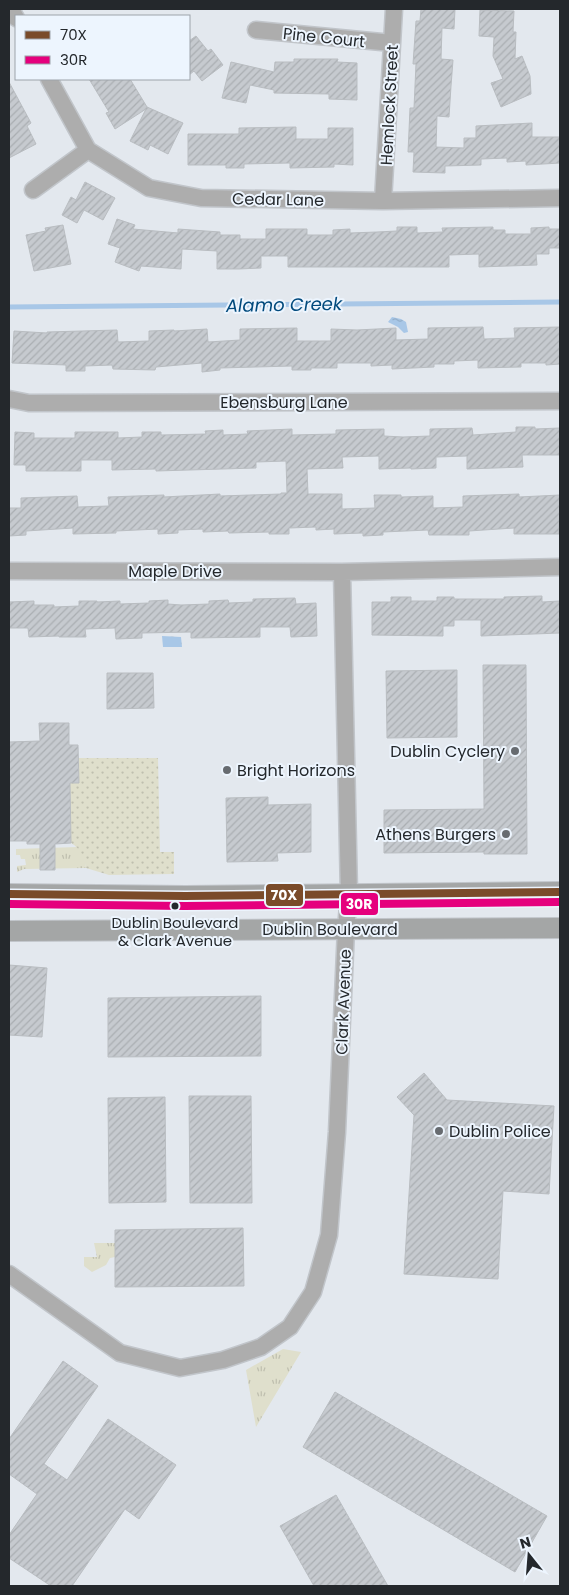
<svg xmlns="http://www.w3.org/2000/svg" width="569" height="1595" font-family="Poppins,sans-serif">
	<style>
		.grass { fill: url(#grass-tufts) }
		.garden { fill: url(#garden-dots) }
		.water { fill: url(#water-ripples) }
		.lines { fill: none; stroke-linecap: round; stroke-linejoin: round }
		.stream { stroke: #a8c7e7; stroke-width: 5 }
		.building { fill: url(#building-hatch); stroke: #b9bdc1 }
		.minor-casing { stroke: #c1c5ca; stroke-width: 19 }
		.major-casing { stroke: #c1c5ca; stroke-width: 22 }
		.minor { stroke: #adadad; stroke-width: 16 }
		.major { stroke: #a4a6a6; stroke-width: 20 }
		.bus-1-casing { stroke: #edf5fe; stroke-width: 11 }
		.bus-2-casing { stroke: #edf5fe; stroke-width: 11 }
		.bus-1 { stroke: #7a4b2a; stroke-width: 8 }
		.bus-2 { stroke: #e5007d; stroke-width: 8 }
		.poi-dot { fill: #676b70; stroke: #edf5fe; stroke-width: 2 }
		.bus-dot { fill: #24282c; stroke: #edf5fe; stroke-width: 2 }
		.labels { text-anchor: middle; stroke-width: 4; stroke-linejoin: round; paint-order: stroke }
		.bus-label { font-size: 15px; fill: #24282c; stroke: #edf5fe }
		.street-label { font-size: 16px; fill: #24282c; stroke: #edf5fe }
		.poi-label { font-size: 16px; fill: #24282c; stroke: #edf5fe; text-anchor: end }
		.water-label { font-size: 18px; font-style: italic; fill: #01497c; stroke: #edf5fe }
		.line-badge { stroke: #edf5fe; stroke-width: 2 }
		.badge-label { font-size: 14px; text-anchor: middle; font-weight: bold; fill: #fff }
	</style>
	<defs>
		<pattern id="grass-tufts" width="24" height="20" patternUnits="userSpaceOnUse" patternTransform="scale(1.25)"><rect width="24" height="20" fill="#dfdfcc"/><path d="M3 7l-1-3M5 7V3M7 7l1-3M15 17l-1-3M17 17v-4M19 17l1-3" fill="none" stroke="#bfbfaf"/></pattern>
		<pattern id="garden-dots" width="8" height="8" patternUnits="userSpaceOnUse" patternTransform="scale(1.25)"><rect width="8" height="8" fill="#dfdfcc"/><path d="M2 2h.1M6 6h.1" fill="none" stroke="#bfbfaf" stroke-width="1.8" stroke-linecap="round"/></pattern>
		<pattern id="water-ripples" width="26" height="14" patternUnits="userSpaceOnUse" patternTransform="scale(1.25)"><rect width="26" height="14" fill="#a8c7e7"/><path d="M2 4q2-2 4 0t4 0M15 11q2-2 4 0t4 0" fill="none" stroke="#90abc6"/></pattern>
		<pattern id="building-hatch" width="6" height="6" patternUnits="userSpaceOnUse" patternTransform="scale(1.25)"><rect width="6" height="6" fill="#c6cacf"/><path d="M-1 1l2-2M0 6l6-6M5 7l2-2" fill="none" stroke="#aaaeb2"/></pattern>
	</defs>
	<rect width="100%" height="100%" fill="#e3e8ee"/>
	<path class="grass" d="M78,847L84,856L86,868L24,869L17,872V866L26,865L25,859H21L20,855H16V849Z
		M94,1243H115V1257L110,1258L106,1265L92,1272L84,1266V1257H97Z
		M283,1349L301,1352L256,1427L246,1370Z"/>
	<path class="garden" d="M78,758H158L160,852H174V874L109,875L86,868C84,857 81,849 71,843L70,783H79Z"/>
	<path class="water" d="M392,317L401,319L406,322L408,332L404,333L398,327L388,322Z
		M162,636L181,637L182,647H163Z"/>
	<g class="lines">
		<path class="stream" d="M9,307L560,302"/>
	</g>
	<path class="building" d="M421,9H455L454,29L442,28L441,59L453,60L451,86L449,117L437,116L436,147L464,148V138H476V126L532,123V137H560V163L526,165V161L507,162V158L481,159V165L445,166V173L413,172L414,152H408L409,131L410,108H414L416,64H413L416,21H420Z
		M480,10L514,11L513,32H516L515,59L522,56L530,76L531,94L501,107L491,83L503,79L493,56L494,37L479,36Z
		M196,36L208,51L211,49L223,65L202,81L194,71L189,75V41Z
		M294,59H338L337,62L357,63V100L329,99V94L274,93V90L250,85L246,103L222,98L231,62L274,72L275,62H294Z
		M89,79H130L147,107L183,123L168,154L150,145L148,150L130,141L146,109L115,129L106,113L109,112Z
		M9,82L31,123L27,126L36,144L9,158Z
		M296,127V139H328V128H353V165L334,164V167L290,168V163L244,164V168H226V165H188V134H239V128Z
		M85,182L115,198L103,220L84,210L77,223L62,215L71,197L76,200Z
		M117,219L135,225L133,229L178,233V229L220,232V235H240V239H266V229H307V235H333V230L350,229V233L377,232L397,231V227H417V233L443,232L442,228L493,227V230H505V234H531V228L549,227V229H560V248H549V254H536L537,265L479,267V254L449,255V267H288V256H261V268L239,269H217V251L182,249L181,269L141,266L139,271L115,262L120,248L108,244Z
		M63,225L71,264L34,271L26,235L46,231L45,228Z
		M483,327L484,339L515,338L514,328L560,327V364L546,365V363H521V367L478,368V360L454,361V364H434V367L392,369V365L371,366V363H337V368H311V370H292V366L220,368V370L202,372V363L156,367L155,370L113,369L112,365L85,366V371H66V365L12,363L14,331L47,333V332L117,330L118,342L149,341V331L174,330V331L207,329L208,342L240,340V329L297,328V341H331V329L357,330L396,328V340L428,339V328Z
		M516,427H535V429L560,428V455H522L523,467L467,469V456L436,457V468L411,469V468L379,469V456L342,457L343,468L307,469L308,494H342V509L375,508L374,495H401V497L433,496V508L463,507V496L519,494V497L560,495L559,534H514V528L469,531V535H429L428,530L383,532V535L363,536V533L334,534V529L316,530V527L289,528V534H269V532L229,533L228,531L203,532V529L178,530V533L158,534V529L116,531V533L73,534V528L26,531V535L9,536V508H21V498L77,496L78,507L109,506L108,497L164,495V497L220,494V496L281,494V493H287L286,461L256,462V468L156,471V469L112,470V460H81V471H26V465H14L15,432L34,433V438H75V432H118V438L142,437V432H161V435L206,434L205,431L223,430V435L248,434L247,431L292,429V435L336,434V430L384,429V436L403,437L430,436V429L472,428L473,435L516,432Z
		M542,596V602L560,601V633L481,636V620H454V626H443V636L372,635V602H391V597H411V601H437V597H454V599H504V597Z
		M295,598L296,604L316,603L317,636L291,637L290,627H260V637L191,638V632L142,633V638L116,639L115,628L85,629L86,637H59V636L29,637L28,628H9V602L34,601V605H54V607L79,606V601H97V602L120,601V604L149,603V601L168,600V604L181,605L209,604V601L228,600L229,603L253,602V599Z
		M483,665H526L527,854H484V852L384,853V810L484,809Z
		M457,670V737L387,738L386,671Z
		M107,673H153L154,708L107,709Z
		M39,723H69V745H78L79,783H70L71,843L55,844V870H40V844H27V841H9V742L40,741Z
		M268,797V805L311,804V852L277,853L278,861L227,862L226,798Z
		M9,965L47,968L42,1037L9,1035Z
		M261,996V1056L108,1057V998Z
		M424,1073L447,1100L554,1106L549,1194L503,1191L498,1279L404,1274L414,1115L397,1097Z
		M189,1096H251L252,1203H190Z
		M165,1097L166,1202L109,1203L108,1098Z
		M243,1228L244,1286L115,1287V1230Z
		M63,1361L98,1386L44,1464L67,1480L108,1419L176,1465L139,1519L125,1509L72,1586H51L9,1558V1535L37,1494L9,1474V1439Z
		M335,1392L547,1516L515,1572L303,1447Z
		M336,1495L388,1586H314L280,1526Z"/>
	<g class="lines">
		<defs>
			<path id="minor" d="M11,9L16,18
				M256,30L392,43
				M49,79L88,150L149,188L201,198L383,201L560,198
				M33,190L88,150
				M383,201L394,9
				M9,399L29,403L560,401
				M9,571L342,572L560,567
				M9,1274L120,1353L180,1368L223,1360L261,1347L290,1327L313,1292L329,1235L337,1132L346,929L349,894L342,572"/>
			<path id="major" d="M9,894L185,896L560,892
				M9,931L560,928"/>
		</defs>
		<use href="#minor" class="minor-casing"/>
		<use href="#major" class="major-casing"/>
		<use href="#minor" class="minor"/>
		<use href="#major" class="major"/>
		<defs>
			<path id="bus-1" d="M9,894L185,896L560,892"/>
			<path id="bus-2" d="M9,904L185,906L560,902"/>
		</defs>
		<use href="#bus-1" class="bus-1-casing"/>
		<use href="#bus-2" class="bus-2-casing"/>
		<use href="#bus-1" class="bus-1"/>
		<use href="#bus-2" class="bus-2"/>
	</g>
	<g class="poi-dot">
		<circle cx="515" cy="751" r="5"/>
		<circle cx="227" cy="770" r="5"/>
		<circle cx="506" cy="834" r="5"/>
		<circle cx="439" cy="1131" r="5"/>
	</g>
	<circle class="bus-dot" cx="175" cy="906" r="4.5"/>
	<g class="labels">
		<g class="bus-label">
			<text x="175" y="928">Dublin Boulevard<tspan x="175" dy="18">&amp; Clark Avenue</tspan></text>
		</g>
		<g class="street-label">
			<text transform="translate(324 37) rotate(6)" y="6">Pine Court</text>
			<text transform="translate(389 105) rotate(-87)" y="6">Hemlock Street</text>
			<text transform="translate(278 199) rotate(1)" y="6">Cedar Lane</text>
			<text x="284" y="408">Ebensburg Lane</text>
			<text x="175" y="577">Maple Drive</text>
			<text x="330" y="935">Dublin Boulevard</text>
			<text transform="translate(343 1002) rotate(-88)" y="6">Clark Avenue</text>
		</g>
		<g class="poi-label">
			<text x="505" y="757">Dublin Cyclery</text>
			<text x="237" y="776" text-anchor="start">Bright Horizons</text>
			<text x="496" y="840">Athens Burgers</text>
			<text x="449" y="1137" text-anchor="start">Dublin Police</text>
		</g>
		<g class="water-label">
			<text transform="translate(284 305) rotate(-1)" y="6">Alamo Creek</text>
		</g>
	</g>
	<g class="line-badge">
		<rect x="265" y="883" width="39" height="24" rx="5" fill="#7a4b2a"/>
		<rect x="340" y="892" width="39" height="24" rx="5" fill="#e5007d"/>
	</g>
	<g class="badge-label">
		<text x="284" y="900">70X</text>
		<text x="359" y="909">30R</text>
	</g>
	<rect width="569" height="1595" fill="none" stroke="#24282c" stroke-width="20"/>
	<rect x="15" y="15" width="175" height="65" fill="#edf5fe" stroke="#9da3aa"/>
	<rect x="25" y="31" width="25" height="8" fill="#7a4b2a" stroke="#9da3aa"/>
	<text x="60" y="40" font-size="15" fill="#24282c">70X</text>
	<rect x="25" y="56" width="25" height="8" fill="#e5007d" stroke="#9da3aa"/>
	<text x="60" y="65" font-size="15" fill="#24282c">30R</text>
	<g transform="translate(529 1555) rotate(343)" stroke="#edf5fe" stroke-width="4" paint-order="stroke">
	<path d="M0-4L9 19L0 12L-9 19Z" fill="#24282c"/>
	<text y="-8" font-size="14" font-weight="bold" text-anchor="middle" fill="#24282c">N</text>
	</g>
</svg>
